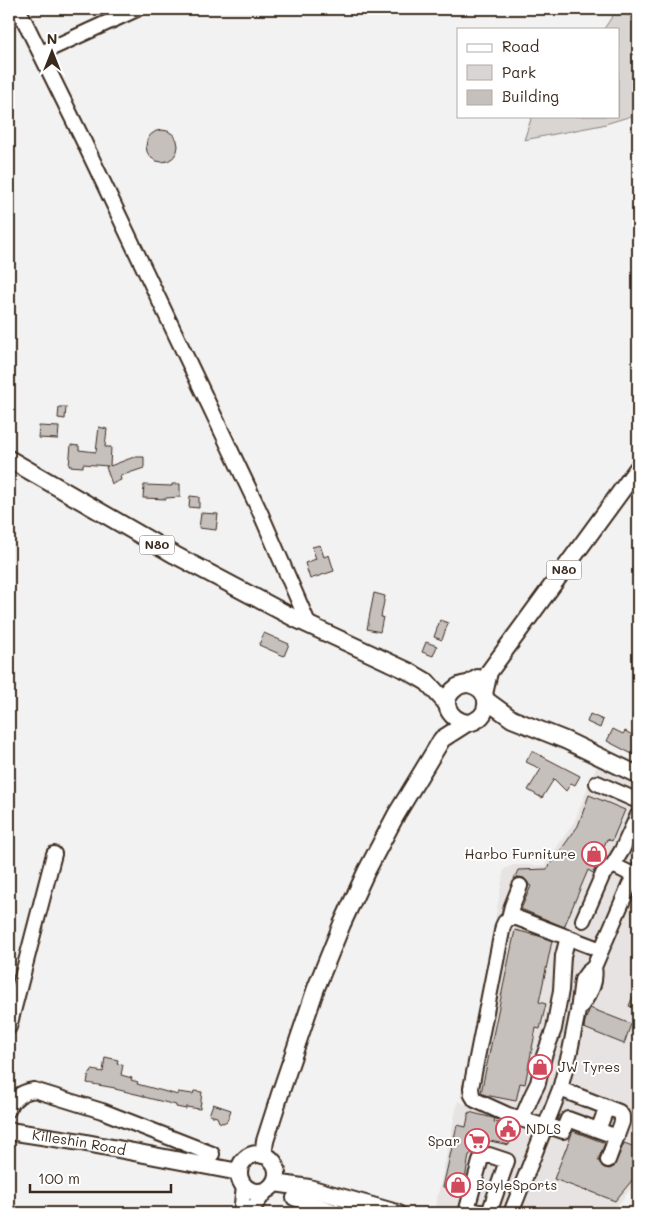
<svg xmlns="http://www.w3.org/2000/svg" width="647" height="1222" font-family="Mali,sans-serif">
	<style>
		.built { fill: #e6e3e2 }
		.green { fill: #d8d5d2; stroke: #8a8078 }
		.building { fill: #c6c0bd; stroke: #3b2a1e }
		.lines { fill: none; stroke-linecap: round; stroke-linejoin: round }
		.minor-casing { stroke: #3b2a1e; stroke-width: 18 }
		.major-casing { stroke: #3b2a1e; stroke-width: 20 }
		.minor { stroke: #fff; stroke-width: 14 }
		.major { stroke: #fff; stroke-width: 16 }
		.labels { text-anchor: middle; stroke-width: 4; stroke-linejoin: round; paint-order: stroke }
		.shield { fill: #fff; stroke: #766a62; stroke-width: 1 }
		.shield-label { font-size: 12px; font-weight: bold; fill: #3b2a1e }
		.poi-label { font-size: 14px; fill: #3b2a1e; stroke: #fff; text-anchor: start }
		.street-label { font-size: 14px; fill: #3b2a1e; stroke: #fff }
	</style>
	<rect width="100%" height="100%" fill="#f3f2f2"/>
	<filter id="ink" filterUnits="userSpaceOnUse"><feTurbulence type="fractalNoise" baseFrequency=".02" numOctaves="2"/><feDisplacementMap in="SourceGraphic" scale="10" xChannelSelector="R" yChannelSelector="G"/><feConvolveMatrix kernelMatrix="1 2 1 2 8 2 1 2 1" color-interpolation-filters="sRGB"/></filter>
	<g filter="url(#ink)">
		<path class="built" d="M597,765L638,783V1180L611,1213H509L542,1129L460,1097L486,972L504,869L514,865H545L574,822Z
			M458,1101L523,1127L529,1132L531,1144L522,1171L505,1213H434Z"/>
		<path class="green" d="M617,9H638V114L602,125L524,140L532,116H618V29H604Z"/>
		<path class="building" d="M146 146a16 16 0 1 1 32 0a16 16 0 1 1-32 0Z
			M59,407H66L65,419L58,418Z
			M39,426L59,427L58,439L38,438Z
			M99,427L107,429L105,447H111L110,466L134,457H144V468L120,476L121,480L112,484L106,467L108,466L83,464V467L69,466L71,445L79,446V450L96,452Z
			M172,484H180V497L166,498V499L143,498L144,485L172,486Z
			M190,496L199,497V508L189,507Z
			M201,513L218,514L216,530L199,528Z
			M320,545L324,557L329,555L334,571L310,579L305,563L316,559L312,547Z
			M374,593L385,596L381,617H383L380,632L367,629Z
			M440,620L448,623L442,640L434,637Z
			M264,633L289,644L284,656L259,645Z
			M426,642L437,646L433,656L422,652Z
			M590,714L603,720L600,728L587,722Z
			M613,729L623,734L625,731L638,738L634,746L638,748L634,755L607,741Z
			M532,751L580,776L575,785L571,783L566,791L554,779L542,798L528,790L541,769L526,762Z
			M589,795L625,810L612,841L607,839L593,873L588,870L564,927L521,909L531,886L529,885L527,881L524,878L519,877L514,879L518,870L547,869L578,826Z
			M515,930L539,936L552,941L539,1002L546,1004L540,1029L536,1028L525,1084L520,1083L516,1101L485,1095L481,1093Z
			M638,984V1009L629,1006Z
			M590,1008L631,1024L624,1044L584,1028L585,1021Z
			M105,1057L118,1060L117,1064L123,1065L121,1075L132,1078L131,1080L138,1082L137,1084L178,1095V1092L193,1094L194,1091L202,1092L200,1109L186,1107V1109L176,1107V1105L144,1097V1096L115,1089V1088L87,1083L89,1073H91L92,1070L103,1072Z
			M213,1104L231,1110L227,1121L223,1123L219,1122L217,1117L209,1115Z
			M469,1112L493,1118L495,1119L494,1122L513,1126L509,1145L490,1141L469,1155L463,1191L443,1187L457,1125L466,1127Z
			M573,1131L605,1143L598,1160L602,1166L605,1168L609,1169L614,1167L624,1143L638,1148V1173L615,1201L587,1190L586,1191L554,1179Z"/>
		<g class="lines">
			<defs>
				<path id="minor" d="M22,16L83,140L260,512L309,625
					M41,53L137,9
					M597,783L638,801
					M613,865L635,876
					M520,886L512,906L509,918L505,922L503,926L471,1088L472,1095L475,1100L508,1115L546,1127
					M509,918H517L601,950
					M583,920L603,874L613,865L622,850L638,815
					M579,1009C589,994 597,985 594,967
					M9,1027L54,854
					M560,1089L619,1112L622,1116V1122L608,1160
					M9,1109C13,1097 22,1092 34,1090L102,1111L212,1154
					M522,1118L532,1095L538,1083L544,1056L554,1029L561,990L563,956L568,937
					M546,1125L563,1131L568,1119L617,1137
					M598,1130L607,1107
					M294,1198L339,1213
					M241,1213L244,1186
					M249,1213L266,1191
					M484,1213L467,1209L481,1158L489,1155L507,1161L489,1213
					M511,1213L560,1089L570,1051L578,1011L582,980L587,973L594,967L629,886L638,870"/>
				<g id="major">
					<path d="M9,459L175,555L296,619L408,671L427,682L447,704"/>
					<path d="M484,694L489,672L638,468"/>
					<path d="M486,700L512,719L565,740L638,775"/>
					<path d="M467,723C448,719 439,700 456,688C459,685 462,685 467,684C471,683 474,680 478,678"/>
					<path id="s1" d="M9,1131L81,1142L239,1172"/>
					<circle cx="258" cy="1173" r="19"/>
					<path d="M263,1155L265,1141L280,1094L316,988L342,924L366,872L396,815L442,739L467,723C492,720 493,688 468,684"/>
					<path d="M275,1183L309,1188L397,1213"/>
				</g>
			</defs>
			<use href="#minor" class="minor-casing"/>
			<use href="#major" class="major-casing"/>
			<use href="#minor" class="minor"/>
			<use href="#major" class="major"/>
		</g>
	</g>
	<defs>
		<symbol id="shop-ring" viewBox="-11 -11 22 22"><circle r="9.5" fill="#fff" stroke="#d1495b" stroke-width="1.5"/><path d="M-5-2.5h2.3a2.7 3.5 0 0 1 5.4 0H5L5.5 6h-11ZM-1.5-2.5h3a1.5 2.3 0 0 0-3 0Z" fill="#d1495b"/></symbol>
		<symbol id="civic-ring" viewBox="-11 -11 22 22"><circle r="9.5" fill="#fff" stroke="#d1495b" stroke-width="1.5"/><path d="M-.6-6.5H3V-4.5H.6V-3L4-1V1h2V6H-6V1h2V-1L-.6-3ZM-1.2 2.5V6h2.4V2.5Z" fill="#d1495b"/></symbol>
		<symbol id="supermarket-ring" viewBox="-11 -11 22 22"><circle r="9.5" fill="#fff" stroke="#d1495b" stroke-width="1.5"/><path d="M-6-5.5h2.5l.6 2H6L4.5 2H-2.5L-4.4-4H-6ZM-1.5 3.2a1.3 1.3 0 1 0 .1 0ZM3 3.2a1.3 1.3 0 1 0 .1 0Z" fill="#d1495b"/></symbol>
	</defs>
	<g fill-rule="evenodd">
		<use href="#shop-ring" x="580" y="840" width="28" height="28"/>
		<use href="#shop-ring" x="526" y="1053" width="28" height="28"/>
		<use href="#civic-ring" x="494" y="1115" width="28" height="28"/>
		<use href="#supermarket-ring" x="463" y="1127" width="28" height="28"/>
		<use href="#shop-ring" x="444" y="1171" width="28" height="28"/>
	</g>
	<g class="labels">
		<g class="shield">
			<rect x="139.5" y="535.5" width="35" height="19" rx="4"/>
			<rect x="546.5" y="560.5" width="35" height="19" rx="4"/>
		</g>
		<g class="shield-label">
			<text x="157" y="549">N80</text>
			<text x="564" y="574">N80</text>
		</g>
		<g class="poi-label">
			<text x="576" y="859" text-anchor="end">Harbo Furniture</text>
			<text x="558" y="1072">JW Tyres</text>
			<text x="526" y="1134">NDLS</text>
			<text x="460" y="1146" text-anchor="end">Spar</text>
			<text x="476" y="1190">BoyleSports</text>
		</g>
		<g class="street-label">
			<text dy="5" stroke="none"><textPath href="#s1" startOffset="71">Killeshin Road</textPath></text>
		</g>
	</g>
	<rect width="647" height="1222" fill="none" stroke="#fff" stroke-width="30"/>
	<rect x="15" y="15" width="617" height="1192" fill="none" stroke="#3b2a1e" stroke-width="2" filter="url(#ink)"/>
	<rect x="457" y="28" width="162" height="90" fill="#ffffff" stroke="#b1aaa5"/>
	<rect x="467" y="44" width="25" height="8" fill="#ffffff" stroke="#b1aaa5"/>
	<text x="502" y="52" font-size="15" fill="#3b2a1e">Road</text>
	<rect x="467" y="65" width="25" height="15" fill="#d8d5d2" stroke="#b1aaa5"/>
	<text x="502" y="78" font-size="15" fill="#3b2a1e">Park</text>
	<rect x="467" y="90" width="25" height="15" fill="#c6c0bd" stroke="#b1aaa5"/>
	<text x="502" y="102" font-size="15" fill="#3b2a1e">Building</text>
	<g transform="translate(52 52)" stroke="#ffffff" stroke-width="4" paint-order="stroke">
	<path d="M0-4L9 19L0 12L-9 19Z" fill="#3b2a1e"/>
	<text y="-8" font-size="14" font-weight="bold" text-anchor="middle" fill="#3b2a1e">N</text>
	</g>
	<path d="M30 1184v8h141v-8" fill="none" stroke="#3b2a1e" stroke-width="2.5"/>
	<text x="38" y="1184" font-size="15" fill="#3b2a1e" stroke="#ffffff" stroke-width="4" paint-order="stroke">100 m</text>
</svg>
